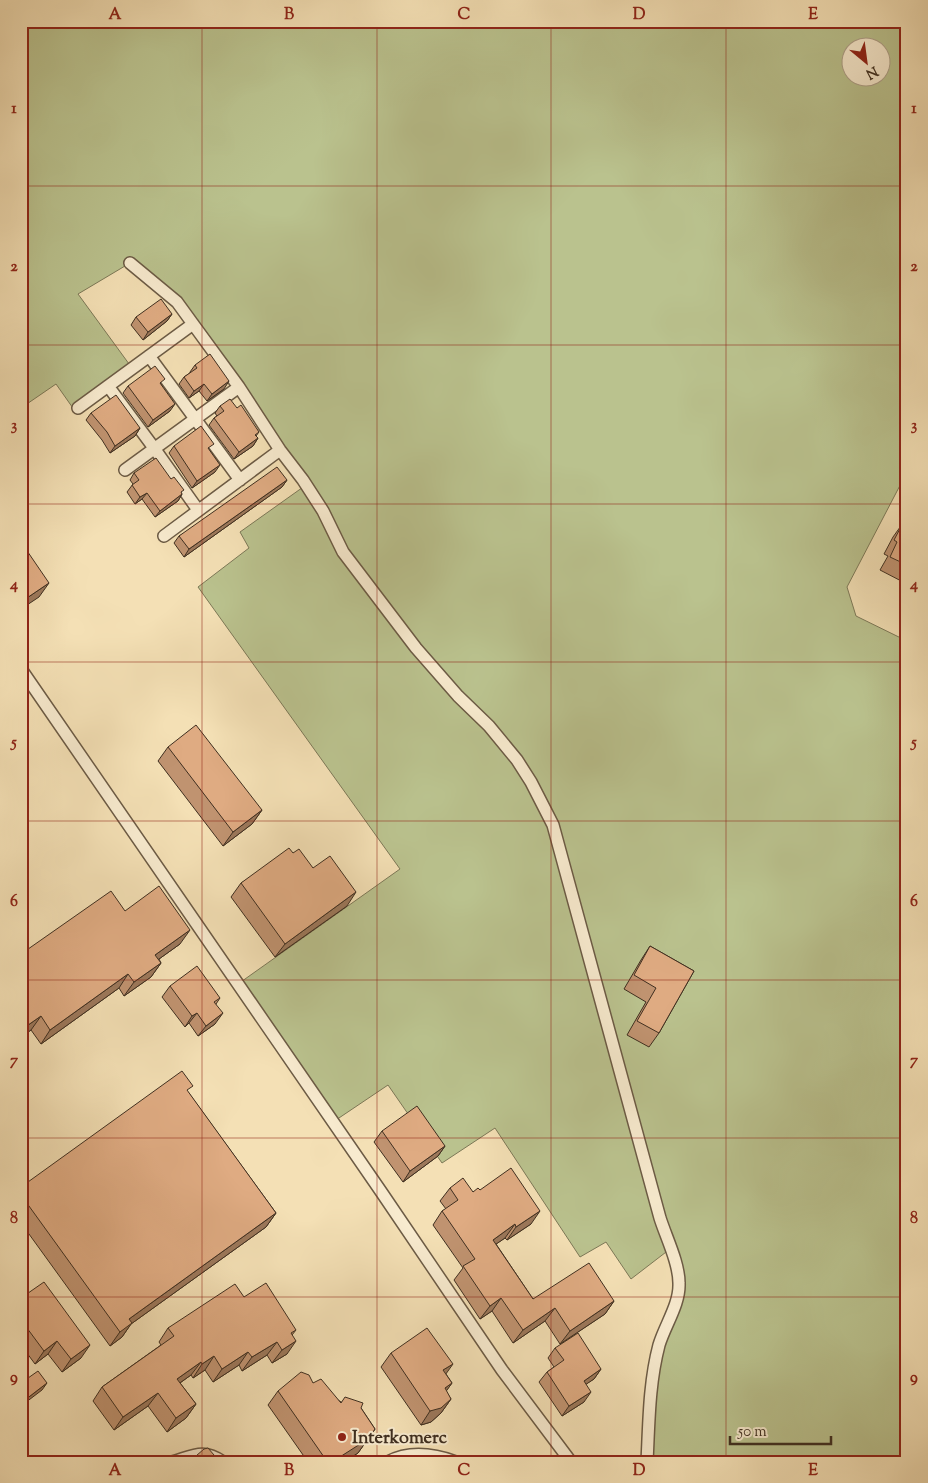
<svg xmlns="http://www.w3.org/2000/svg" width="928" height="1483" font-family="'Sorts Mill Goudy',serif">
	<style>
		.green { fill: #bac28e; stroke: #7c7857; fill-rule: evenodd }
		.lines { fill: none; stroke-linecap: round; stroke-linejoin: round }
		.street-casing { stroke: #6c5b45; stroke-width: 14 }
		.street { stroke: #f8ebcf; stroke-width: 11 }
		.wall { fill: #c09370; stroke: #3f2f20 }
		.shaded-wall { fill: #9c785b; stroke: #3f2f20 }
		.building { fill: #dfab82; stroke: #3f2f20 }
		.grid { fill: none; stroke: #8f2418; stroke-width: 1; stroke-opacity: 0.55 }
		.poi-dot { fill: #8f2418; stroke: #f8ebcf; stroke-width: 2 }
		.labels { text-anchor: middle; stroke-width: 4; stroke-linejoin: round; paint-order: stroke }
		.poi-label { font-size: 18px; font-weight: bold; fill: #3f2f20; stroke: #f8ebcf; text-anchor: start }
		.neatline { fill: none; stroke: #8f2418; stroke-width: 2 }
		.grid-label { font-size: 16px; text-anchor: middle; font-weight: bold; fill: #8f2418 }
	</style>
	<rect width="100%" height="100%" fill="#f4e0b5"/>
	<filter id="stains"><feTurbulence type="fractalNoise" baseFrequency=".004" numOctaves="4"/><feColorMatrix values="0 0 0 0 .2 0 0 0 0 .09 0 0 0 0 .02 0 0 0 .5 -.17"/></filter>
	<radialGradient id="worn" r=".72"><stop offset=".6" stop-color="#630" stop-opacity="0"/><stop offset="1" stop-color="#630" stop-opacity=".3"/></radialGradient>
	<path class="green" d="M21,21H907V472L847,587L856,616L907,641V1462H647L652,1379L679,1285L670,1249L631,1279L606,1242L580,1257L495,1128L442,1163L388,1085L333,1122L238,984L400,869L198,587L249,548L240,532L306,485L193,324L130,263L78,294L132,368L75,411L56,384L21,408ZM850,48H880V78H850Z"/>
	<g class="lines">
		<defs>
			<path id="street" d="M130,263L177,302L193,324L239,387L280,450L303,480L323,511L343,552L416,648L458,696L489,726L517,760L531,782L553,825L660,1218C666,1237 679,1263 679,1283C680,1304 665,1325 659,1345C649,1383 649,1422 647,1462
				M149,356L240,480
				M108,386L154,448L198,510
				M78,408L193,324
				M125,470L239,387
				M164,536L280,450
				M21,669L382,1193L502,1370L571,1462
				M172,1462C193,1456 203,1448 223,1462
				M388,1462C410,1450 434,1454 456,1462"/>
		</defs>
		<use href="#street" class="street-casing"/>
		<use href="#street" class="street"/>
	</g>
	<path class="wall" d="M172,314L167,321L143,340L131,325L136,317Z
		M195,365L224,389L207,401L199,391L189,398L179,384L184,377L190,373V372Z
		M161,384L170,411L148,427L123,393L128,386Z
		M220,406L237,408L259,432L256,436L258,438L253,446L234,459L209,425L214,418L217,416L215,413Z
		M91,413L140,428L135,436L110,453L102,440L86,420Z
		M174,446L210,451L215,472L192,488L169,453Z
		M134,473L171,479L182,494L178,501L155,517L142,499L135,504L127,492L133,484L130,480Z
		M287,480L282,487L184,557L174,543L179,536Z
		M907,521V584L880,570L888,556L884,554L893,537L903,523L905,524Z
		M168,747L262,810L252,824L223,846L158,761Z
		M293,853L313,868L347,906L275,957L231,897L241,883Z
		M180,944L159,959L161,963L151,977L124,996L119,988L41,1044L31,1030L21,1037V954Z
		M650,946L694,971L659,1033L649,1047L627,1035L646,1002L624,989L641,960Z
		M170,986L220,998L216,1004L215,1024L198,1036L189,1023L185,1027L162,997Z
		M188,1092L276,1213L266,1227L131,1324L122,1337L110,1346L21,1223V1187Z
		M382,1131L445,1146L438,1156L403,1182L374,1142Z
		M450,1188L473,1192L480,1190L531,1224L507,1240L505,1238L496,1244L533,1299L614,1301L605,1314L560,1344L545,1321L513,1343L492,1311L480,1319L454,1280L463,1268L433,1225L442,1211L446,1209L440,1201Z
		M244,1297L296,1330L292,1335L287,1354L272,1363L267,1355L242,1371L239,1365L213,1382L205,1370L193,1378L191,1375L180,1383L196,1404L186,1418L167,1432L148,1406L114,1430L93,1401L102,1387L161,1345L159,1342L168,1328Z
		M21,1298L81,1358L62,1372L48,1354L35,1364L21,1345Z
		M555,1348L601,1369L594,1379L586,1384L584,1402L562,1416L539,1382L547,1372L554,1367L548,1358Z
		M391,1353L446,1374L452,1383L446,1391L451,1399L441,1413L431,1422L421,1425L381,1367Z
		M313,1383L341,1402L361,1408L375,1429L358,1453L344,1462H308L268,1405L278,1391Z"/>
	<path class="shaded-wall" d="M172,314L167,321L143,340L148,332Z
		M229,381L224,389L207,401L212,394Z
		M204,384L199,391L189,398L194,391Z
		M175,404L170,411L148,427L153,420Z
		M140,428L135,436L110,453L115,446Z
		M258,438L253,446L234,459L239,452Z
		M220,465L215,472L192,488L197,481Z
		M287,480L282,487L184,557L189,549Z
		M147,493L142,499L135,504L140,497Z
		M182,494L178,501L155,517L160,511Z
		M49,583L39,597L21,609V602Z
		M262,810L252,824L223,846L233,832Z
		M356,892L347,906L275,957L285,944Z
		M190,930L180,944L145,969L155,955Z
		M161,963L151,977L124,996L134,982Z
		M128,974L119,988L41,1044L50,1030Z
		M197,1013L189,1023L185,1027L192,1016Z
		M223,1013L215,1024L198,1036L206,1026Z
		M41,1016L31,1030L21,1037V1030Z
		M445,1146L438,1156L403,1182L410,1171Z
		M540,1211L531,1224L507,1240L516,1227Z
		M276,1213L266,1227L131,1324L122,1337L110,1346L129,1319Z
		M515,1224L505,1238L483,1253L493,1240Z
		M501,1298L492,1311L480,1319L490,1306Z
		M614,1301L605,1314L560,1344L570,1331Z
		M555,1308L545,1321L513,1343L523,1330Z
		M57,1341L48,1354L35,1364L44,1351Z
		M296,1341L287,1354L272,1363L282,1350Z
		M277,1342L267,1355L242,1371L252,1357Z
		M90,1345L81,1358L62,1372L71,1359Z
		M248,1352L239,1365L213,1382L222,1369Z
		M214,1356L205,1370L193,1378L202,1364Z
		M201,1362L191,1375L167,1392L177,1379Z
		M453,1364L443,1378V1370Z
		M601,1369L594,1379L576,1391L584,1381Z
		M47,1383L42,1390L21,1406V1403Z
		M452,1383L442,1397L445,1388Z
		M591,1392L584,1402L562,1416L569,1406Z
		M158,1393L148,1406L114,1430L123,1417Z
		M451,1399L441,1413L431,1422L421,1425L430,1411Z
		M196,1404L186,1418L167,1432L176,1418Z
		M375,1429L358,1453L344,1462H332Z"/>
	<path class="building" d="M161,299L172,314L148,332L136,317Z
		M210,354L229,381L212,394L204,384L194,391L184,377L197,368L195,365Z
		M155,366L165,379L160,383L175,404L153,420L128,386Z
		M116,395L140,428L115,446L107,432L91,413Z
		M230,399L237,408L241,405L259,432L255,435L258,438L239,452L214,418L224,411L220,406Z
		M201,426L214,444L208,448L220,465L197,481L174,446Z
		M156,458L171,479L174,477L184,490L181,492L182,494L160,511L147,493L140,497L132,485L139,480L134,473Z
		M277,467L287,480L189,549L179,536Z
		M903,523L907,525V565L890,557L897,542L894,540Z
		M21,542L49,583L21,602Z
		M196,725L262,810L233,832L168,747Z
		M289,848L293,853L299,849L313,868L330,856L356,892L285,944L241,883Z
		M159,886L190,930L155,955L161,963L134,982L128,974L50,1030L41,1016L21,1030V954L111,891L125,911Z
		M650,946L694,971L659,1033L637,1021L656,988L634,975Z
		M197,966L220,998L214,1002L223,1013L206,1026L197,1013L192,1016L170,986Z
		M182,1071L193,1086L187,1090L276,1213L129,1319L132,1323L120,1332L21,1195V1187Z
		M417,1106L445,1146L410,1171L382,1131Z
		M511,1168L540,1211L516,1227L515,1224L493,1240L533,1299L589,1263L614,1301L570,1331L555,1308L523,1330L501,1298L490,1306L463,1266L475,1259L442,1211L458,1200L450,1188L463,1178L473,1192L478,1188L480,1190Z
		M44,1282L90,1345L71,1359L57,1341L44,1351L21,1320V1298Z
		M266,1283L296,1330L291,1333L296,1341L282,1350L277,1342L252,1357L248,1352L222,1369L214,1356L202,1364L201,1362L177,1379L196,1404L176,1418L158,1393L123,1417L102,1387L174,1336L168,1328L235,1284L244,1297Z
		M427,1328L453,1364L443,1370L452,1383L445,1388L451,1399L441,1408L430,1411L391,1353Z
		M578,1333L601,1369L584,1381L591,1392L569,1406L547,1372L564,1360L555,1348Z
		M38,1371L47,1383L21,1403V1383Z
		M301,1372L309,1375L313,1383L321,1379L341,1403L345,1397L363,1403L361,1408L375,1429L368,1439L332,1462L324,1457L278,1391Z
		M208,1448L220,1462H189L204,1449Z"/>
	<path class="grid" d="M202,21V1462M377,21V1462M551,21V1462M726,21V1462M21,186H907M21,345H907M21,504H907M21,662H907M21,821H907M21,980H907M21,1138H907M21,1297H907"/>
	<circle class="poi-dot" cx="342" cy="1437" r="5"/>
	<g class="labels">
		<g class="poi-label">
			<text x="352" y="1443">Interkomerc</text>
		</g>
	</g>
	<rect width="928" height="1483" fill="none" stroke="#f4e0b5" stroke-width="55"/>
	<g transform="translate(866 62) rotate(151)"><circle r="24" fill="#f8ebcf" stroke="#aea089"/>
	<path d="M0-4L9 19L0 12L-9 19Z" fill="#8f2418"/>
	<text y="-8" font-size="14" font-weight="bold" text-anchor="middle" fill="#3f2f20">N</text>
	</g>
	<path d="M730 1436v8h101v-8" fill="none" stroke="#3f2f20" stroke-width="2.5"/>
	<text x="738" y="1436" font-size="15" fill="#3f2f20" stroke="#f8ebcf" stroke-width="4" paint-order="stroke">50 m</text>
	<rect x="28" y="28" width="872" height="1428" class="neatline"/>
	<g class="grid-label">
		<text x="115" y="19">A</text>
		<text x="289" y="19">B</text>
		<text x="464" y="19">C</text>
		<text x="639" y="19">D</text>
		<text x="813" y="19">E</text>
		<text x="14" y="113">1</text>
		<text x="914" y="113">1</text>
		<text x="14" y="271">2</text>
		<text x="914" y="271">2</text>
		<text x="14" y="430">3</text>
		<text x="914" y="430">3</text>
		<text x="14" y="589">4</text>
		<text x="914" y="589">4</text>
		<text x="14" y="747">5</text>
		<text x="914" y="747">5</text>
		<text x="14" y="906">6</text>
		<text x="914" y="906">6</text>
		<text x="14" y="1065">7</text>
		<text x="914" y="1065">7</text>
		<text x="14" y="1223">8</text>
		<text x="914" y="1223">8</text>
		<text x="14" y="1382">9</text>
		<text x="914" y="1382">9</text>
		<text x="115" y="1475">A</text>
		<text x="289" y="1475">B</text>
		<text x="464" y="1475">C</text>
		<text x="639" y="1475">D</text>
		<text x="813" y="1475">E</text>
	</g>
	<rect width="100%" height="100%" filter="url(#stains)"/>
	<rect width="100%" height="100%" fill="url(#worn)"/>
</svg>
